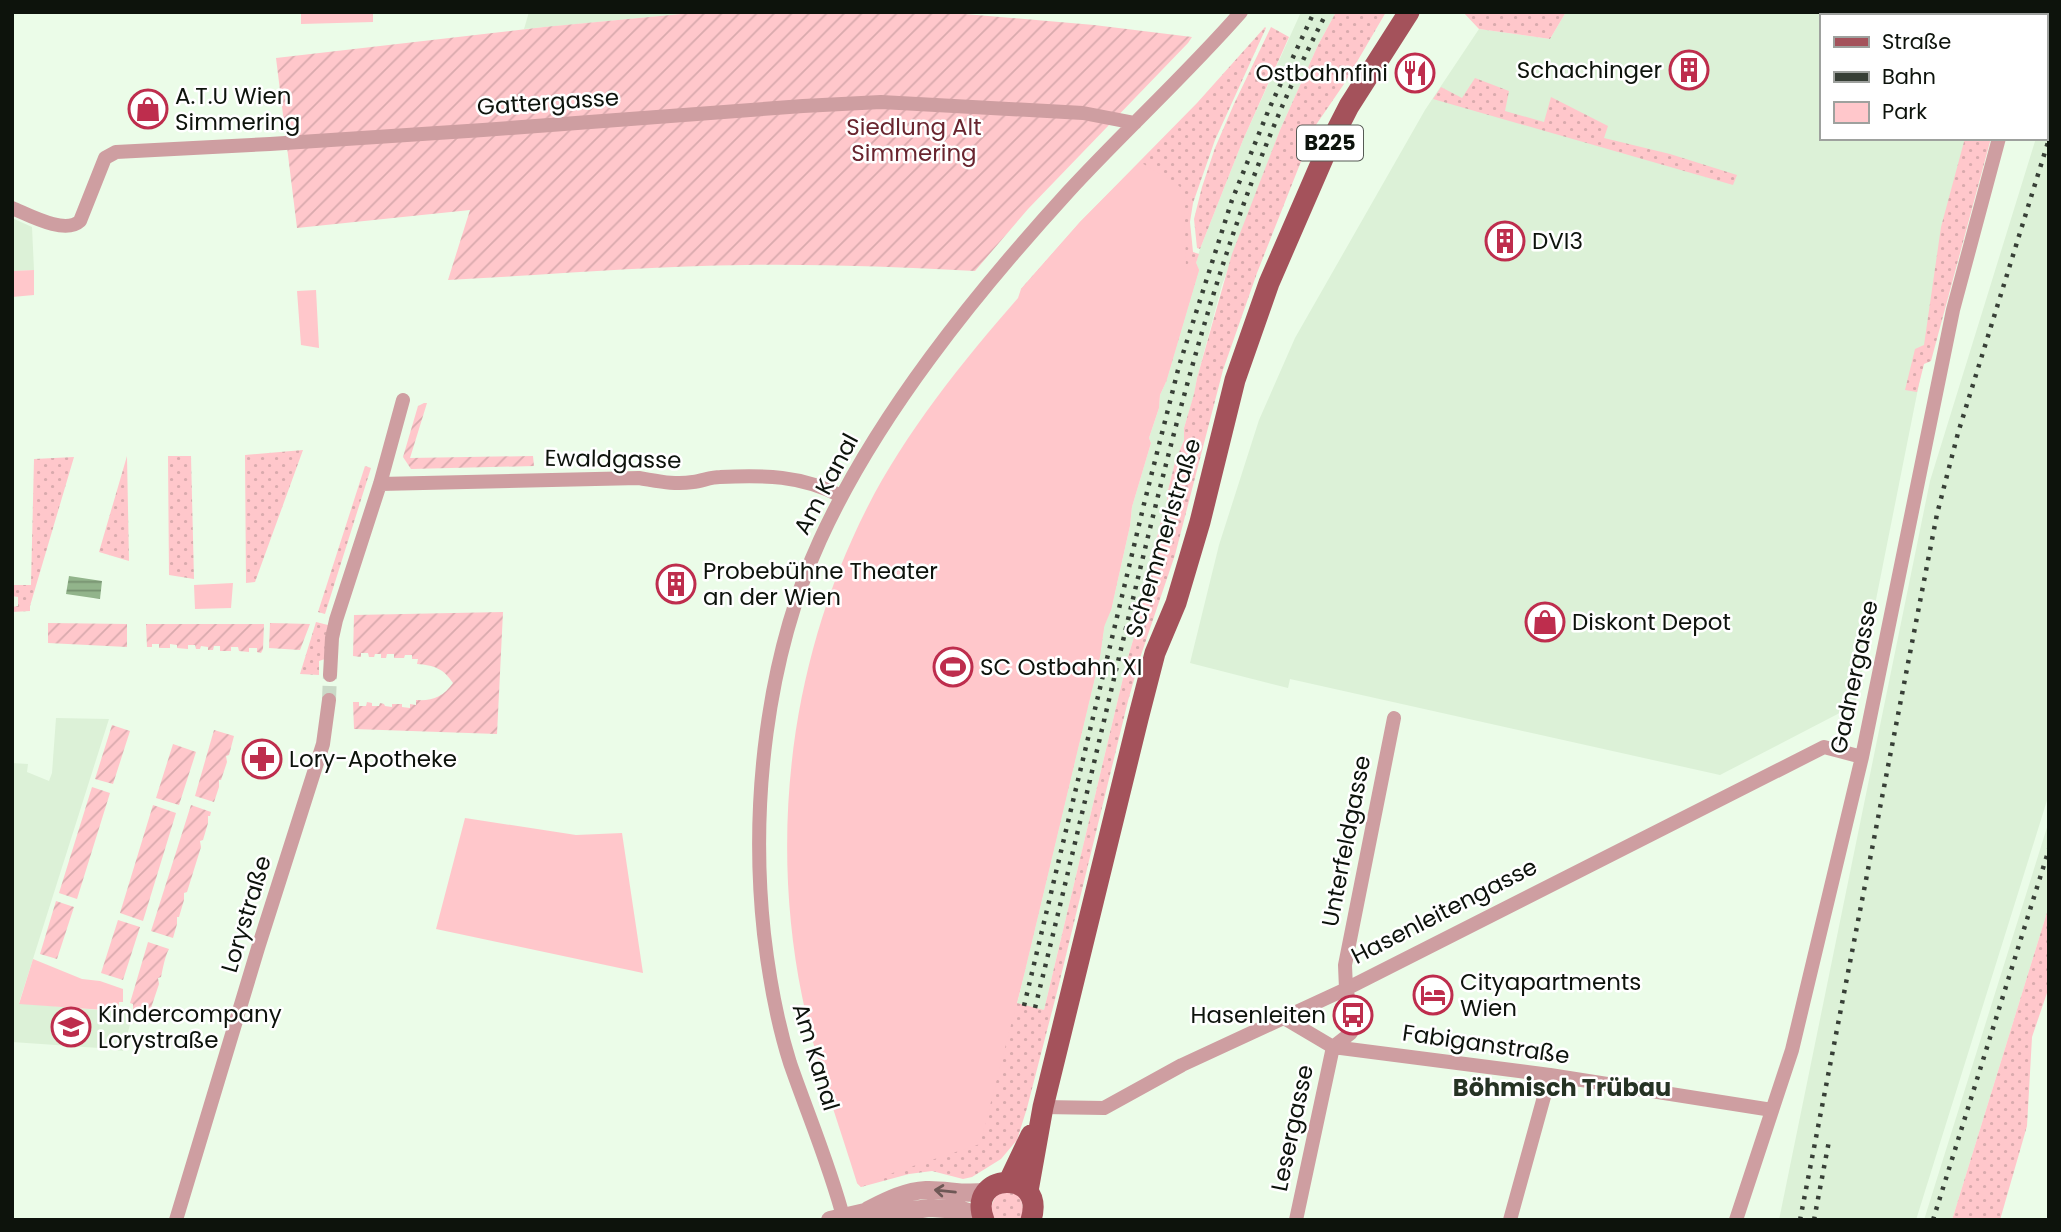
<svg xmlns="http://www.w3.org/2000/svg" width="2061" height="1232" font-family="Poppins,sans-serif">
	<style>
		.built { fill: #dcf1d7 }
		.grass { fill: url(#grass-dots) }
		.park { fill: #ffc7cb }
		.garden { fill: url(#garden-furrows) }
		.water { fill: url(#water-rules) }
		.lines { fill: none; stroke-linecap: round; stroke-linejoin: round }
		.minor-tunnel { stroke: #cad9c7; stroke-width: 14; stroke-dasharray: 14 7; stroke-linecap: butt }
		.minor { stroke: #ce9ea1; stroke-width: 14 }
		.tertiary { stroke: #ce9ea1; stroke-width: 18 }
		.primary { stroke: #a4525b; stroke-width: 21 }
		.rail { stroke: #373f36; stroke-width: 4.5; stroke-dasharray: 3.5 7; stroke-linecap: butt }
		.oneway { stroke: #6e5856 }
		.labels { text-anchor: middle; stroke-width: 5; stroke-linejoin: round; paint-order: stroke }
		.shield { fill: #fff; stroke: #565a55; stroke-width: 2 }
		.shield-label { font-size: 21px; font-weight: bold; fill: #0d130c }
		.poi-label { font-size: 23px; fill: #0d130c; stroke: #fff; text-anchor: start }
		.street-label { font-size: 23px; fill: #0d130c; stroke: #fff }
		.park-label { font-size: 23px; fill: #69252f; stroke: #fff }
		.neighbourhood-label { font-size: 24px; font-weight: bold; fill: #263324; stroke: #fff }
	</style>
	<defs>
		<pattern id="grass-dots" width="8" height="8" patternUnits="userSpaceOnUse" patternTransform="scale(1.75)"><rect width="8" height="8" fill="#ffc7cb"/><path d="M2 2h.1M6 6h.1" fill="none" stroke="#d9aaad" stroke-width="1.8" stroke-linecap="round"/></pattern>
		<pattern id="garden-furrows" width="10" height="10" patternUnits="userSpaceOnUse" patternTransform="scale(1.75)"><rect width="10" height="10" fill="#ffc7cb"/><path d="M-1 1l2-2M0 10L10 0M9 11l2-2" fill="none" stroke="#d9aaad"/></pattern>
		<pattern id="water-rules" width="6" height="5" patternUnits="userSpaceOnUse" patternTransform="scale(1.75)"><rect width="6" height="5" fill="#92b48b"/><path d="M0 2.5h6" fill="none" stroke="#769170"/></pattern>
	</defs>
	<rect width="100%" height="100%" fill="#ebfce8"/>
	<path class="built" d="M529,12H702L524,29Z
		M1301,12H1336L1318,45L1280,130L1222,285L1197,378L1194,395L1184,428V440L1175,462L1167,494V504L1154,546L1140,607V617L1128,657L1044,1010L1017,1004L1100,656L1105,621L1111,610L1130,526L1132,507L1151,443L1149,438L1159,408L1160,395L1166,382L1199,270L1196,263L1200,249L1243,140Z
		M1566,12H2007L2006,16H1821V138H1968L1855,705L1720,775L1290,679L1288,688L1190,663L1219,545L1259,420L1295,338L1425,110L1479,29L1550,39Z
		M2049,96V794L1916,1220H1779L1930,481L2036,138H2045V107Z
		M12,218L32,227L34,270L12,271Z
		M56,718L109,719L19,1003L133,1013L123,1051L99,1048L12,1042V763L28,764L27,772L49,781L52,773Z
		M2049,821V906L1952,1220H1924Z"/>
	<path class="grass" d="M1336,12H1386L1344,84L1309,135L1311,141L1300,164L1257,273L1223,370L1175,555L1141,655L1128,701L1058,988L1027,1108L1017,1140L1001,1159L972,1177L963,1179L932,1171L909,1174L861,1187L857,1183L1051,822L1131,517L1111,610L1104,627L1100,656L1017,1003L1044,1010L1128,657L1140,617V607L1161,521L1167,504V494L1175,462L1184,440V428L1194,394L1197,378L1232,254L1280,130L1318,45Z
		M1463,12H1566L1550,39L1479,29Z
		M1265,27L1266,28L1215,140L1193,203L1190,222L1193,252L1199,254L1196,263L1199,270L1166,382L1021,289L1080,222L1197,103Z
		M1271,27L1289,37L1243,140L1200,249L1197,248L1194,219L1202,187L1215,148L1234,104Z
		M1475,78L1509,91L1505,111L1544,122L1551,97L1608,126L1604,138L1670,154L1737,175L1733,185L1433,99L1441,87L1462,98Z
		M1965,138H1991L1931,361L1924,364L1917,392L1905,390L1915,349L1924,345L1941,227Z
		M303,450L255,582L246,583L245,455Z
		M127,456L129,561L99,552Z
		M168,456H191L194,579L169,575Z
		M74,457L30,606V611L12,612V607L18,606V597L12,596V585H31L34,459Z
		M365,466L371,468L325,614L318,612Z
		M316,622L328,625L325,659L319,661V675L300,674Z
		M2049,906V987L2032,1037L2027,1126L2000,1220H1952Z
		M1011,1191L1021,1198L1024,1214L1021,1220H993L989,1211L996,1195Z"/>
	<path class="park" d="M301,12H373V22L301,24Z
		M1140,162L1177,184L1184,191L1186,268L1196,263L1199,270L1166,382L1160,395L1159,408L1149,438L1151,443L1132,507L1130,526L1111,610L1105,621L1100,656L1024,975L980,1144L895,1172L861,1187L857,1183C838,1121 815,1060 802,996C769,832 791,658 867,508C905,433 963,361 1018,298L1021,289L1080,222Z
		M34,270V295L12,297V271Z
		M316,290L319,348L301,345L297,291Z
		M233,583L231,608L195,609L194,585Z
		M465,818L576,835L622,833L643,973L436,929Z
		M33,959L82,979L100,981L123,989V1002H119L118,1011L19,1004Z"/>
	<path class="garden" d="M702,12H941L1094,25L1192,37L1188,43L1028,209L975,271C899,267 822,264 746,265C647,266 547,275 448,280L470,210L297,228L276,58L544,27Z
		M424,403H427L410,458L533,456L534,466L411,469L403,457L418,406Z
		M503,612L497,734L354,729L353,702H359V706H366L367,702L372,703V706H379L380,703L384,704L385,706L392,707V704H402V707L410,708V704L416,705V700C433,701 443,697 453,683C444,669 434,665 417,664L418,659H412V655H405L404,658H394V654H387L386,658H381V654H375L374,657H369L368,653H361V657L353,656L354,615Z
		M48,623L127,624V647L48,643Z
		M270,623L310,624L300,650L269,648Z
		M146,624H264L263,649L261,653L257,652V648H249V652L239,651L238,647H231V651H220V646H214L213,650H208V647L201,646L200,649H196L195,645H188V649L177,648V645L170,644V648H159V644H152V647H147Z
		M112,725L130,731L113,784L95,779Z
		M214,730L234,736L229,755L226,756L227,762L221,780H219V787L214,802L195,796Z
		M173,744L196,752L179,805L156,798Z
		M92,787L110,793L77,899L59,893Z
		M153,805L176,813L143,921L120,913Z
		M191,805L211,812L210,816H208V823L203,840L200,841L201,847L187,892L184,893V900L179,917H177V924L173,938L151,931Z
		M56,901L74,907L57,959L40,954Z
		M118,920L140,927L123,980L101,973Z
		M148,942L169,949C165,956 163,968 161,977L158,978L159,984L149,1014L133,1013V1004L130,1003Z"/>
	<path class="water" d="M69,576L102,581L100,599L66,594Z"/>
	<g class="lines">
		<path class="minor-tunnel" d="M329,700L330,675"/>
		<path class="minor" d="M2037,16L2038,12
			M12,208C29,215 65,235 80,221L105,158L116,152L270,144L483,130L803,106L881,102L1083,113L1135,123
			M380,484L639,478C658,481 674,485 693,482C702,481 711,477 720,477C764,475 801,475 841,496
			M330,675L332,638L336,620L380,484L403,400
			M1284,1018L1333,1047L1550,1075L1772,1110
			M1333,1047L1351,1033L1353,1015L1346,989L1345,965L1394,718
			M1043,1107L1104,1108L1182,1065L1346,989L1824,747L1862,757
			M176,1220L258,948L323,744L329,700
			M844,1220C830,1166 808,1115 790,1063C777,1022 769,977 764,934C750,806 766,658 820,540C877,415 975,294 1068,192C1124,131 1186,75 1241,12
			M1296,1220L1333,1047
			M1510,1220L1550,1075
			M1736,1220L1792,1050L1862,757L1953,310L1999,138"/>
		<path class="tertiary" d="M868,1210C886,1201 905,1191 926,1190C947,1189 966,1196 987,1191
			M830,1220L865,1212L907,1211L929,1208L962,1210L982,1216"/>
		<path class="primary" d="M1009,1181L1031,1135
			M1028,1191L1043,1107L1138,719L1155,653L1176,603L1200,522L1235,380L1269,283L1328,147L1349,106L1409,12
			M984,1220C965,1172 1047,1168 1031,1220"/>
		<path class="rail" d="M1024,1006L1144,504L1179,366L1232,200L1269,109L1314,12
			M1035,1008C1070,866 1103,724 1137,582C1184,387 1233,192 1327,12
			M1800,1220L1937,514L1958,433L2049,139
			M1814,1220L1829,1141
			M1933,1220L2049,849"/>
	</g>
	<defs><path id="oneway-shaft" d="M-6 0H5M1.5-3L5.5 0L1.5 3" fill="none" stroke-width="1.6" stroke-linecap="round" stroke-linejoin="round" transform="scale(1.75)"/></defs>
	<use class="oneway" href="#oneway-shaft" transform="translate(945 1191) rotate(-174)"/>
	<defs>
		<symbol id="building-ring" viewBox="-11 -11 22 22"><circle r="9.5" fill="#fff" stroke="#be2d4d" stroke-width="1.5"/><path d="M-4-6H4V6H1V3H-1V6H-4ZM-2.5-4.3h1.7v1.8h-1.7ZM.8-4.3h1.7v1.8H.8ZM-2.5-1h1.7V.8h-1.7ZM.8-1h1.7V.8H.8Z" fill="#be2d4d"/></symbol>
		<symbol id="restaurant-ring" viewBox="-11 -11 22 22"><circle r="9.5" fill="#fff" stroke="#be2d4d" stroke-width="1.5"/><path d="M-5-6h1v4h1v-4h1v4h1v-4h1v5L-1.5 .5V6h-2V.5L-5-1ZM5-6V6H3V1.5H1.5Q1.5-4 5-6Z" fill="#be2d4d"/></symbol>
		<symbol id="shop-ring" viewBox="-11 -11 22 22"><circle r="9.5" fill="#fff" stroke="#be2d4d" stroke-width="1.5"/><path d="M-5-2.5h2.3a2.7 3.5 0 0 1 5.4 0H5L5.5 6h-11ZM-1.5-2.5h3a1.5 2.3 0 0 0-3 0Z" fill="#be2d4d"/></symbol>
		<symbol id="stadium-ring" viewBox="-11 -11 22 22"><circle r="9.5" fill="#fff" stroke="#be2d4d" stroke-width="1.5"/><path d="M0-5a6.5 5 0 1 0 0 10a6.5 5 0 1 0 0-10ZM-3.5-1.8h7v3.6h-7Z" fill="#be2d4d"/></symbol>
		<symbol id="pharmacy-ring" viewBox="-11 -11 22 22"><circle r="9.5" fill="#fff" stroke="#be2d4d" stroke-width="1.5"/><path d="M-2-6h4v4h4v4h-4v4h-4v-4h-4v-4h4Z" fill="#be2d4d"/></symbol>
		<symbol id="hotel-ring" viewBox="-11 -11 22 22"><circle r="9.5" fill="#fff" stroke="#be2d4d" stroke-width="1.5"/><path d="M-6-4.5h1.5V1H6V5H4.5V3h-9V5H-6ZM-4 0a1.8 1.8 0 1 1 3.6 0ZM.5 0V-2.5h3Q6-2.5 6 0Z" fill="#be2d4d"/></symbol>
		<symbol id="bus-ring" viewBox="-11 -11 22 22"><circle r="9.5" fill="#fff" stroke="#be2d4d" stroke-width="1.5"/><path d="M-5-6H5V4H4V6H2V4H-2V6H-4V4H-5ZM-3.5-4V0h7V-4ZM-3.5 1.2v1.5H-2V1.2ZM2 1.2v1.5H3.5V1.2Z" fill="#be2d4d"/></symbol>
		<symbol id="school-ring" viewBox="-11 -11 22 22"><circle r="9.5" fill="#fff" stroke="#be2d4d" stroke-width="1.5"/><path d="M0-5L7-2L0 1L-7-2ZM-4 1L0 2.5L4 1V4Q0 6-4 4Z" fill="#be2d4d"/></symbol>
	</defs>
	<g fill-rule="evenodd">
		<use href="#building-ring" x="1667" y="48" width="44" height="44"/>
		<use href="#restaurant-ring" x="1393" y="51" width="44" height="44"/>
		<use href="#shop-ring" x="126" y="87" width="44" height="44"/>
		<use href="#building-ring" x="1483" y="219" width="44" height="44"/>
		<use href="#building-ring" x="654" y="562" width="44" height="44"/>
		<use href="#shop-ring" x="1523" y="600" width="44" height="44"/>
		<use href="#stadium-ring" x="931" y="645" width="44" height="44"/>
		<use href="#pharmacy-ring" x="240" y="737" width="44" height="44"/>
		<use href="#hotel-ring" x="1411" y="973" width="44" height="44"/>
		<use href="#bus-ring" x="1331" y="993" width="44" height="44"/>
		<use href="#school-ring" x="49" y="1005" width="44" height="44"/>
	</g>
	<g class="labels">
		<rect class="shield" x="1297" y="125.5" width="66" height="35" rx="5"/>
		<g class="shield-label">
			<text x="1330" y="150">B225</text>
		</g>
		<g class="poi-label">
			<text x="1662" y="78" text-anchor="end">Schachinger</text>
			<text x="1388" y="81" text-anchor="end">Ostbahnfini</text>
			<text x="175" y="104">A.T.U Wien<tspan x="175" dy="26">Simmering</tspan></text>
			<text x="1532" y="249">DVI3</text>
			<text x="703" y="579">Probebühne Theater<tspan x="703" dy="26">an der Wien</tspan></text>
			<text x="1572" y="630">Diskont Depot</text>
			<text x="980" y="675">SC Ostbahn XI</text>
			<text x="289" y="767">Lory-Apotheke</text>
			<text x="1460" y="990">Cityapartments<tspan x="1460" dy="26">Wien</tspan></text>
			<text x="98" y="1022">Kindercompany<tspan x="98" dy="26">Lorystraße</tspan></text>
			<text x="1326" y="1023" text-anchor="end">Hasenleiten</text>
		</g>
		<g class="street-label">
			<text transform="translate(548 102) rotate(-4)" y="8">Gattergasse</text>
			<text transform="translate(613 459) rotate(1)" y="8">Ewaldgasse</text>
			<text transform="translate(826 484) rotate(-62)" y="8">Am Kanal</text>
			<text transform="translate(1163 538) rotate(-73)" y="8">Schemmerlstraße</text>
			<text transform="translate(1854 677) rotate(-78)" y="8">Gadnergasse</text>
			<text transform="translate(1346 841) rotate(-79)" y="8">Unterfeldgasse</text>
			<text transform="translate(1444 911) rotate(-27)" y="8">Hasenleitengasse</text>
			<text transform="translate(246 914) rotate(-73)" y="8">Lorystraße</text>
			<text transform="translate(1486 1044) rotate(8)" y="8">Fabiganstraße</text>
			<text transform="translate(816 1057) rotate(73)" y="8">Am Kanal</text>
			<text transform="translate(1292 1128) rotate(-78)" y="8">Lesergasse</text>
		</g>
		<g class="park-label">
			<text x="914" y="135">Siedlung Alt<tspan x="914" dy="26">Simmering</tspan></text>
		</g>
		<g class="neighbourhood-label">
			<text x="1562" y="1096">Böhmisch Trübau</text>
		</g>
	</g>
	<rect width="2061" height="1232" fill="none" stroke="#0d130c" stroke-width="28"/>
	<rect x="1820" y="14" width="228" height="126" fill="#ffffff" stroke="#9ea19e" stroke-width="2"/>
	<rect x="1834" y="37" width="35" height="10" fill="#a4525b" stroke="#9ea19e" stroke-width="2"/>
	<text x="1882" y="49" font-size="21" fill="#0d130c">Straße</text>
	<rect x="1834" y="72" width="35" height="10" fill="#373f36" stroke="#9ea19e" stroke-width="2"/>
	<text x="1882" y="84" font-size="21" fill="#0d130c">Bahn</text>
	<rect x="1834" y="102" width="35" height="21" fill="#ffc7cb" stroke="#9ea19e" stroke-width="2"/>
	<text x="1882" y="119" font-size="21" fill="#0d130c">Park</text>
</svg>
